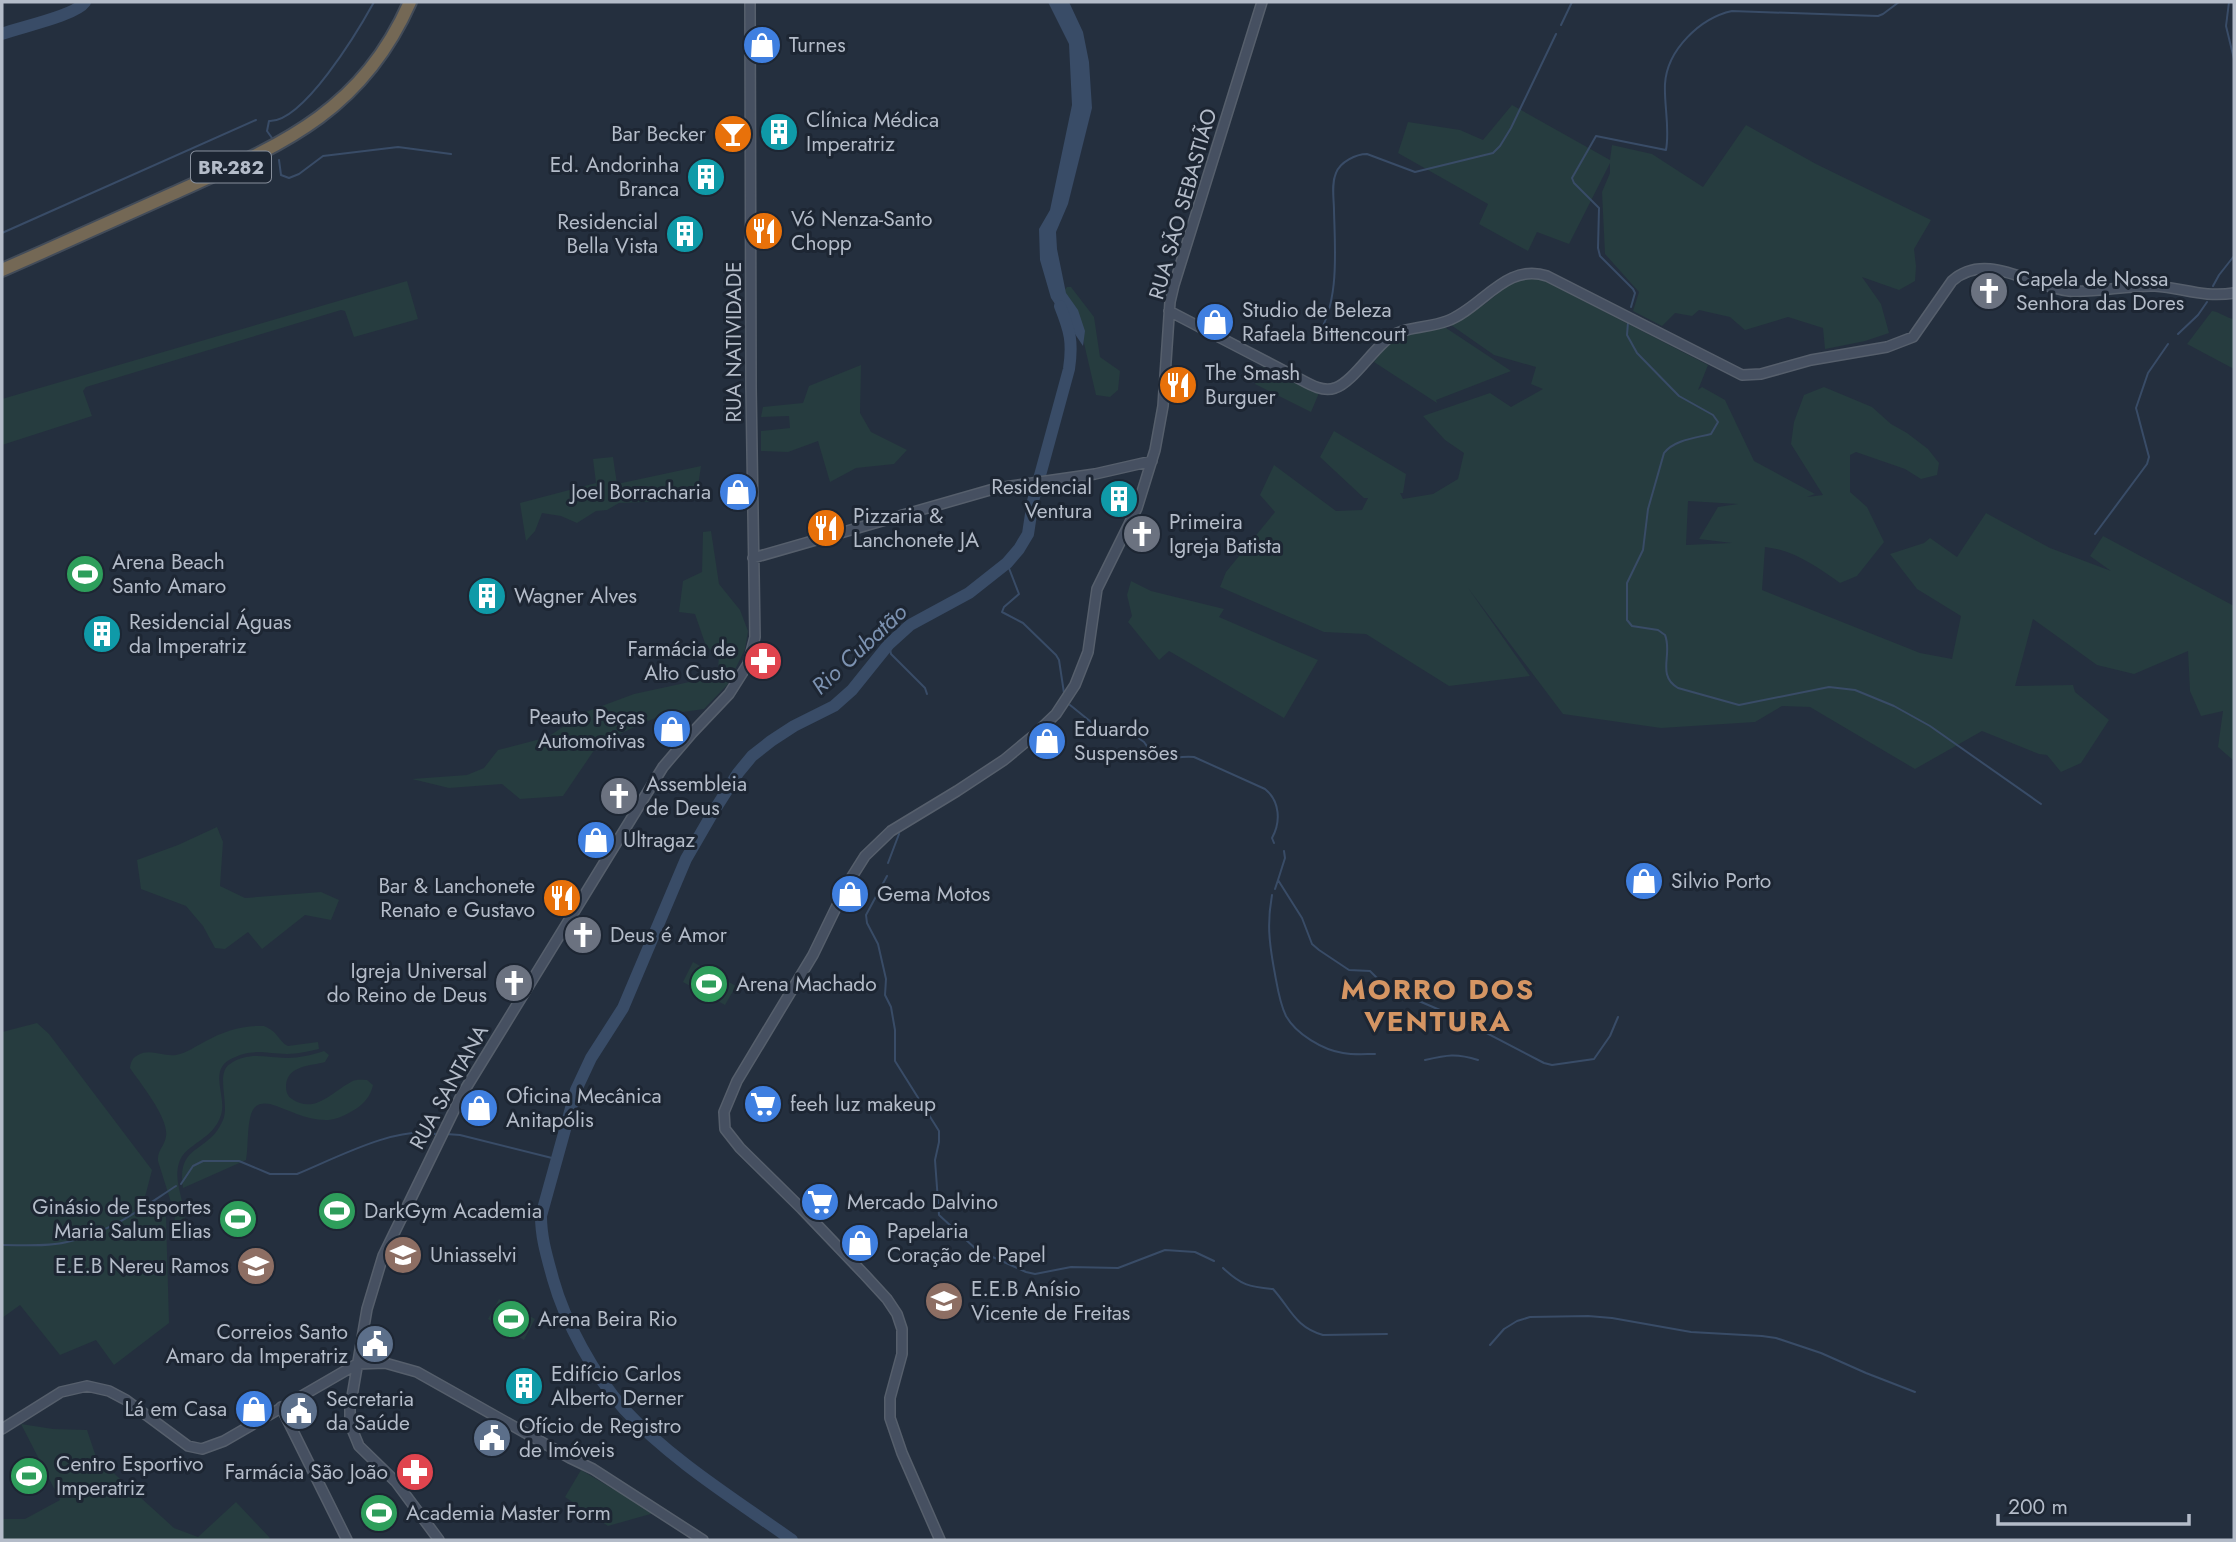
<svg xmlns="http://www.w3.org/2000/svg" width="2236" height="1542" font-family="Jost,sans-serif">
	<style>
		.green { fill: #263c3f; fill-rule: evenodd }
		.water { fill: #394c67 }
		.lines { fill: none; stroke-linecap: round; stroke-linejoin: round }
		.stream { stroke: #394c67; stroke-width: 2 }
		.river { stroke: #394c67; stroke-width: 12 }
		.secondary-casing { stroke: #565f6c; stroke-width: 12 }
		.highway-casing { stroke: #434c59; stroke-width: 16 }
		.secondary { stroke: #465061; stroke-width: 9 }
		.highway { stroke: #746855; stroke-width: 12 }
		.labels { text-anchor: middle; stroke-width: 6; stroke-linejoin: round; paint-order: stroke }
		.shield { fill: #1d2633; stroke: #878f9c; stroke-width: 2 }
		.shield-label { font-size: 19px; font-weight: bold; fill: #b4bcc9 }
		.poi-label { font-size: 21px; fill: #b4bcc9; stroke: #1d2633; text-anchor: start }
		.street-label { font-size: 21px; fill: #b4bcc9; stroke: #1d2633 }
		.water-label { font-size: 23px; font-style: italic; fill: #7c92b1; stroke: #1d2633 }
		.district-label { font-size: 28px; font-weight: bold; letter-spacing: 2px; fill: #d59563; stroke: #1d2633 }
	</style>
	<rect width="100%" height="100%" fill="#242f3e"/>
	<path class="green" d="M1512,105L1610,160L1612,145L1652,154L1703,187L1746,125L1816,164L1931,220L1914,249L1916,266L1915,281L1899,290L1862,277L1881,304L1889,333L1865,341L1825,349L1823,328L1788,317L1745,330L1730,317L1699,310L1692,316L1675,313L1662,326L1633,311L1639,292L1605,254L1602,192L1610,173V163L1569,244L1537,232L1528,251L1479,224L1488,204L1398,153L1408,122L1460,130L1483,140Z
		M1524,278H1539L1708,365L1698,390L1702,387L1725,400L1754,461L1815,494L1807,497L1823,495L1791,444L1794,422L1804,395L1824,387L1872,407L1891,424L1907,433L1928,449L1939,463L1937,475L1921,479L1905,469L1856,452L1850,455V492L1867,507L1884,542L1857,576L1840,583C1817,567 1794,550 1765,547L1762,590L1920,653L1952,659L1961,616L1917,589L1890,554L1924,543L1930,538L1957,557L1986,513L2050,548L2111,571L2090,556L2103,536L2234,606V761L2218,747L2223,711L2201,716L2190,691L2188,651L2134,674L2097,665L2033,619L2015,686L2073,685L2075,692L2109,720L2081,763L2061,772L2047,755L2039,754L1982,731L1915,769L1810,707L1782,706L1755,722L1661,728L1563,714L1468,588L1530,676L1449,686L1366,634L1324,632L1220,587L1226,572L1275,512L1260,495L1274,465L1336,511L1362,510L1368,498H1364L1320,457L1334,431L1406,474L1403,493H1400L1403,499L1433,494L1458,479L1464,453L1445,440L1423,416L1490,393L1511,407L1543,389L1531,384L1536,367L1494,355L1451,325L1485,304L1509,284ZM1688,501L1738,504L1718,507L1699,539L1732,543L1686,545Z
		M407,281L418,319L354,337L345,311L341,310L86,387L83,391L92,416L2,445V399Z
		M1067,287H1071L1094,317L1100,357L1120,371L1118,390L1110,397L1096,395L1077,313L1064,291Z
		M2212,311C2220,312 2226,318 2234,319V369L2187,344Z
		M1443,326L1511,371L1436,400L1437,403L1374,362L1390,341L1414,332Z
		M1264,364L1319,393L1311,412L1255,384Z
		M861,365L860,413L871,432L907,450L894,464L856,468L830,482L818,441L788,452L761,451V431L790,428L789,416L761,417L763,407L803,403L809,386Z
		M613,457L617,484L701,466L696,500L619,503L607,510L596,511L577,523L561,516L542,513L535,531L526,541L520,503L596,483L593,459Z
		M711,531L719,584L740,610L748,631L745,649L728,684L704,709L662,715L599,743L563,796L520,799L502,784L449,788L412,779L467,775L484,768L498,750L548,737L583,713L634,694L694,681L717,678L719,657L706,646L695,614L679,612L683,581L702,572L703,532Z
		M1131,581L1151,591L1224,609L1219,617L1318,660L1284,718L1169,651L1159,660L1128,622L1132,616L1127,595Z
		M217,827L223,842L220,886L245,898L321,892L339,900L331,920L305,915L262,949L248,932L225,949L215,948L203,926L186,906L141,889L137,860L178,845Z
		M693,962L736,986L725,1005L683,982Z
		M37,1023L49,1034L152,1170L145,1197L166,1217L169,1323L114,1365L96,1340L60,1355L20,1305L2,1318V1032Z
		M264,1026C279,1032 278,1041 288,1046L318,1042L319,1049C309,1051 298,1054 287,1054C264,1054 252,1047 229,1060C209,1072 227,1097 221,1115C213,1141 185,1143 179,1163C173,1182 185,1201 185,1221L174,1226L175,1215L158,1161C157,1150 165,1146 166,1136C169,1118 140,1083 130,1068C131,1062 132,1058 138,1055C150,1048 163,1057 176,1055C187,1053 196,1046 206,1041C224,1031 243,1025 264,1026Z
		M324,1051L329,1055L325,1062C311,1066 288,1065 286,1085C286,1091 287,1096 292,1099C315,1115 333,1091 351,1082C356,1079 361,1080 367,1080L373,1085C371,1096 363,1105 354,1110C346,1115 338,1119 328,1120C307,1121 290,1110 270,1104C265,1103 259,1103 255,1107C246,1116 249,1147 246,1160L183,1188C176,1143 209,1154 223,1120C230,1104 215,1073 230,1064C249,1051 266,1058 287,1058C299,1058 312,1055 324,1051Z
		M499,1299L535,1319L524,1340L488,1319Z
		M21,1424L53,1429L87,1430L96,1457L174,1528L198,1537L236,1502L270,1538L267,1540H2V1519H25L60,1500Z
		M581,1470L654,1513L608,1526L565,1497Z"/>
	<path class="water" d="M1048,2H1069L1083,32L1089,62L1092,108L1068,204L1056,232L1057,249L1066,293L1078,310L1085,331L1083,346L1051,298L1040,260L1039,229L1050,210L1072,105L1069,44Z"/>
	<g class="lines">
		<path class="stream" d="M2229,2L2226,26L2234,59
			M1561,25L1572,2
			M272,138L267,131L269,121C303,123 358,31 374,2
			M279,160L281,175L289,178L299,174L323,156L398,147L451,154
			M2,233L256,120
			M2213,286L2219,275L2234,256
			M1631,307L1635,293L1633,289L1600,256L1598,248L1599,208L1574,183L1572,178L1596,136L1666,150C1670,128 1664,106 1665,84C1667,50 1700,18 1732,11L1878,16L1883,14L1899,2
			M1628,322L1627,335L1637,353L1679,396L1713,415L1718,422L1711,434C1695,438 1674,440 1664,453L1648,509L1643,550L1627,583V620L1632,626L1658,630L1665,635C1673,654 1656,675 1678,688L1739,705L1829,687L1855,690L1894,706L1930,726L2041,804
			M2178,334L2198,315L2207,302
			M1316,338C1340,304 1335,250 1334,211C1334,199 1331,184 1336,173C1340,162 1356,154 1367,154L1415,172L1493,153L1500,146L1511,128L1556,34
			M2095,534L2147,464L2149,457L2136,408L2148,373L2168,344
			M1007,563L1019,594L1004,607L1002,612L1023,623L1056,655L1059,660L1064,693
			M889,644L891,654L925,688L927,694
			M1070,705L1096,726L1137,737L1144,742L1156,759C1169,761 1180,755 1194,757L1265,789C1280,801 1281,822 1272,838L1274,843
			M1284,851L1285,858L1278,880L1302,918L1312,944L1319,950L1349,970L1370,971L1386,987L1454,1016L1544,1063L1552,1065L1594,1059L1610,1036L1618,1017
			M888,863L899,834
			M887,876L866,915L867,923L878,944L886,979L885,995L891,1007L895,1030V1061L939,1131V1142L935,1160L939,1215L977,1250L1026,1272L1035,1274L1071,1267L1118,1268L1165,1250L1195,1252L1214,1261
			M1275,889L1278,880
			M1272,895C1267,923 1269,941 1274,969C1277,984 1279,1002 1286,1016C1296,1034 1323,1050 1343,1053C1354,1055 1365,1054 1375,1054
			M1425,1060C1447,1055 1456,1053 1478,1060
			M446,1134L460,1135L556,1159
			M181,1184L193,1166L203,1161H239L270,1174H297C334,1159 397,1125 435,1134
			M2,1245C23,1245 46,1247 67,1242C108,1234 142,1208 176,1186
			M1223,1268C1241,1285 1249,1287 1273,1289C1291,1309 1295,1327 1323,1335L1387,1334
			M1490,1345L1504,1329L1517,1321L1530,1317L1588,1316L1612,1318L1691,1332L1762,1336L1776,1338L1821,1353L1866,1373L1915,1392"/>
		<path class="river" d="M2,34C20,27 75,16 85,2
			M792,1540C736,1500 671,1460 624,1409C594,1375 565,1322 553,1279C547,1257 541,1238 541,1216L576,1090L591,1058L623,1008L686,859L712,814L738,773L752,756L771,741L794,726L834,706L852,690L889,644L910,625L969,593L1007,563L1019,549L1028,534L1033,501L1069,369C1073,342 1070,331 1060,306"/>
		<defs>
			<path id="secondary" d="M1169,311L1294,376C1306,382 1321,393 1335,388C1352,383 1373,349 1390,337C1407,326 1429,328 1447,321C1482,308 1506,262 1547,276L1742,375L1761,374L1811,360L1887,347L1913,337L1952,281C1986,250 2032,287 2069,291C2096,293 2127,285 2155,286C2183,288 2204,298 2234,293
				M753,558L997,488L1095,474L1152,461
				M281,1407L347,1540
				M2,1429L61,1392L87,1386L109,1391L126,1400L188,1446L202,1449L224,1441L357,1364L385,1363L417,1372L570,1458L593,1469L703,1540
				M439,1540L396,1482L359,1446L350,1424V1408L367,1309L383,1256L461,1096L663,767L692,733L729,694L748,664L755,637L751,388L750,2
				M940,1540L902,1453L890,1418V1398L902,1354V1329L897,1314L887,1299L864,1274L802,1209L740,1148L725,1129L724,1112L737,1081L813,955L848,883L865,856L891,831L957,791L1004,760L1033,736L1056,714L1075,685L1088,652L1097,589L1137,508L1155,450L1163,406L1170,302L1174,285L1262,2"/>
			<path id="highway" d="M2,270C59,245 116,219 172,194C278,146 360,115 410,2"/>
		</defs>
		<use href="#secondary" class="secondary-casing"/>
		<use href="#highway" class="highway-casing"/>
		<use href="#secondary" class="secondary"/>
		<use href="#highway" class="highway"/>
	</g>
	<defs>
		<symbol id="shop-disc" viewBox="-11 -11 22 22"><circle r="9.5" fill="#3f7fe0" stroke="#1d2633"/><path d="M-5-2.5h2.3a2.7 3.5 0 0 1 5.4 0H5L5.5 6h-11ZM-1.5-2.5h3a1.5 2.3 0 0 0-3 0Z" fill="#fff"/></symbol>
		<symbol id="building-disc" viewBox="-11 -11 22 22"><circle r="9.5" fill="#0f9aa8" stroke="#1d2633"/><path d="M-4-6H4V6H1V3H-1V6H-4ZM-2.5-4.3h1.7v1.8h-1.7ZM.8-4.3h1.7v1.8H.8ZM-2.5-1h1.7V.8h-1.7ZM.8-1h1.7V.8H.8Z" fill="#fff"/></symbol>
		<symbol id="bar-disc" viewBox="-11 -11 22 22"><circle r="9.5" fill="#e8710a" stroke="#1d2633"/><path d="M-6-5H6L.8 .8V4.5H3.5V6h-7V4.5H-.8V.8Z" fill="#fff"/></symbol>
		<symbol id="restaurant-disc" viewBox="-11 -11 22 22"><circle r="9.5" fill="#e8710a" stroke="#1d2633"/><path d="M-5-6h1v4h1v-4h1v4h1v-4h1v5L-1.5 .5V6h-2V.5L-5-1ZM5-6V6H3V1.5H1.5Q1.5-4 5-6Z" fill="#fff"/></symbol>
		<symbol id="church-disc" viewBox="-11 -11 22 22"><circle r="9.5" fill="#6b7280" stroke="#1d2633"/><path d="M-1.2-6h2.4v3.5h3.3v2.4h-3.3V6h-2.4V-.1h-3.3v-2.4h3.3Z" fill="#fff"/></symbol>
		<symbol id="stadium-disc" viewBox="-11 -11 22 22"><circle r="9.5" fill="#2e9e5b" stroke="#1d2633"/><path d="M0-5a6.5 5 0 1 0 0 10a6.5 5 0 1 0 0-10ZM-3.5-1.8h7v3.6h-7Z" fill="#fff"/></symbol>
		<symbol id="pharmacy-disc" viewBox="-11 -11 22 22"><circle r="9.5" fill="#e0444e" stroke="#1d2633"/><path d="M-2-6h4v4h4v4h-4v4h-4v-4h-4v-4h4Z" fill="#fff"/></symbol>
		<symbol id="supermarket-disc" viewBox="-11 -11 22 22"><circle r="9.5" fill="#3f7fe0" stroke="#1d2633"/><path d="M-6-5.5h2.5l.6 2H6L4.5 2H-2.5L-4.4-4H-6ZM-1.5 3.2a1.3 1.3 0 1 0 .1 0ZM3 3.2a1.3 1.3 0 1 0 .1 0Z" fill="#fff"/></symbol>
		<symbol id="university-disc" viewBox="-11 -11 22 22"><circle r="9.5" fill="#8d6e63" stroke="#1d2633"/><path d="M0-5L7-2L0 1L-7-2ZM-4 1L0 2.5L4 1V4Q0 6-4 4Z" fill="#fff"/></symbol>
		<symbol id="school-disc" viewBox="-11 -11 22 22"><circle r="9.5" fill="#8d6e63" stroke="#1d2633"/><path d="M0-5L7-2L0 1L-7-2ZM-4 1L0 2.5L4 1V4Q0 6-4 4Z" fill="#fff"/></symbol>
		<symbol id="civic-disc" viewBox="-11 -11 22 22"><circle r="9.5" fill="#5c6f8a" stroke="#1d2633"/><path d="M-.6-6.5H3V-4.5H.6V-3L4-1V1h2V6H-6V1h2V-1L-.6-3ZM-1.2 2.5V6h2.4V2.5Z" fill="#fff"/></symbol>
	</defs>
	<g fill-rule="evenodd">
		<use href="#shop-disc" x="740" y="23" width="44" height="44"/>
		<use href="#building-disc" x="757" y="110" width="44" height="44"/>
		<use href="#bar-disc" x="711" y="112" width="44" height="44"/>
		<use href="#building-disc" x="684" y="155" width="44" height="44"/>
		<use href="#restaurant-disc" x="742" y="209" width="44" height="44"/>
		<use href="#building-disc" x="663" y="212" width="44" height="44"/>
		<use href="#church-disc" x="1967" y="269" width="44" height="44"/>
		<use href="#shop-disc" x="1193" y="300" width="44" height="44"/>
		<use href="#restaurant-disc" x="1156" y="363" width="44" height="44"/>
		<use href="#shop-disc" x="716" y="470" width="44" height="44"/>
		<use href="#building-disc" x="1097" y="477" width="44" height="44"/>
		<use href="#restaurant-disc" x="804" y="506" width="44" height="44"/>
		<use href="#church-disc" x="1120" y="512" width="44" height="44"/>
		<use href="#stadium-disc" x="63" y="552" width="44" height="44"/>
		<use href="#building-disc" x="465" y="574" width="44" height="44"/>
		<use href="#building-disc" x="80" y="612" width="44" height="44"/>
		<use href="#pharmacy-disc" x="741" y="639" width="44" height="44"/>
		<use href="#shop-disc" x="650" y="707" width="44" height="44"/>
		<use href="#shop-disc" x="1025" y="719" width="44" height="44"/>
		<use href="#church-disc" x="597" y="774" width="44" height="44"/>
		<use href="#shop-disc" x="574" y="818" width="44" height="44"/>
		<use href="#shop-disc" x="1622" y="859" width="44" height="44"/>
		<use href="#shop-disc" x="828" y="872" width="44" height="44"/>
		<use href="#restaurant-disc" x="540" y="876" width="44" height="44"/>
		<use href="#church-disc" x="561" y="913" width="44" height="44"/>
		<use href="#church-disc" x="492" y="961" width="44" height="44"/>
		<use href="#stadium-disc" x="687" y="962" width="44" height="44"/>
		<use href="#supermarket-disc" x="741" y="1082" width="44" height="44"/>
		<use href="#shop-disc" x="457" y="1086" width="44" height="44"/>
		<use href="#supermarket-disc" x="798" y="1180" width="44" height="44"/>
		<use href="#stadium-disc" x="315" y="1189" width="44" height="44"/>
		<use href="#stadium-disc" x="216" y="1197" width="44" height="44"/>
		<use href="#shop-disc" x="838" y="1221" width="44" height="44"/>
		<use href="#university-disc" x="381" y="1233" width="44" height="44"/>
		<use href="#school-disc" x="234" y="1244" width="44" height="44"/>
		<use href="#school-disc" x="922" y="1279" width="44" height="44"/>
		<use href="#stadium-disc" x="489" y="1297" width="44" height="44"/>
		<use href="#civic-disc" x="353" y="1322" width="44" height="44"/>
		<use href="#building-disc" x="502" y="1364" width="44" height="44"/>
		<use href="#shop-disc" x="232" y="1387" width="44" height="44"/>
		<use href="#civic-disc" x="277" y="1389" width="44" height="44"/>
		<use href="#civic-disc" x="470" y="1416" width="44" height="44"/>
		<use href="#pharmacy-disc" x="393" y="1450" width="44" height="44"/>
		<use href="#stadium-disc" x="7" y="1454" width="44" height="44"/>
		<use href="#stadium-disc" x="357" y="1491" width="44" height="44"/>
	</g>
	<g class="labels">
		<rect class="shield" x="191" y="151.5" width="80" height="31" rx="5"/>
		<g class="shield-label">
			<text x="231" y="174">BR-282</text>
		</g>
		<g class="poi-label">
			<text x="789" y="52">Turnes</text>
			<text x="806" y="127">Clínica Médica<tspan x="806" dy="24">Imperatriz</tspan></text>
			<text x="706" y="141" text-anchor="end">Bar Becker</text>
			<text x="679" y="172" text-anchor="end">Ed. Andorinha<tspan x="679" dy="24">Branca</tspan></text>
			<text x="791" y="226">Vó Nenza-Santo<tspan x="791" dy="24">Chopp</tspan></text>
			<text x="658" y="229" text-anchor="end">Residencial<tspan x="658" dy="24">Bella Vista</tspan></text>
			<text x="2016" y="286">Capela de Nossa<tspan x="2016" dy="24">Senhora das Dores</tspan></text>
			<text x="1242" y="317">Studio de Beleza<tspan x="1242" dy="24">Rafaela Bittencourt</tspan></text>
			<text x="1205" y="380">The Smash<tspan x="1205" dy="24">Burguer</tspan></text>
			<text x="1092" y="494" text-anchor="end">Residencial<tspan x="1092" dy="24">Ventura</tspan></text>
			<text x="711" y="499" text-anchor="end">Joel Borracharia</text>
			<text x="853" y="523">Pizzaria &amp;<tspan x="853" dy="24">Lanchonete JA</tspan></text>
			<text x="1169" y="529">Primeira<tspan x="1169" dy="24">Igreja Batista</tspan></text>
			<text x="112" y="569">Arena Beach<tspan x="112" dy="24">Santo Amaro</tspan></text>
			<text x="514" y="603">Wagner Alves</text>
			<text x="129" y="629">Residencial Águas<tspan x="129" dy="24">da Imperatriz</tspan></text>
			<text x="736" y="656" text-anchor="end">Farmácia de<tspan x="736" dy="24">Alto Custo</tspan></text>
			<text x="645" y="724" text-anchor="end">Peauto Peças<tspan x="645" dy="24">Automotivas</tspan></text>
			<text x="1074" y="736">Eduardo<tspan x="1074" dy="24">Suspensões</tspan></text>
			<text x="646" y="791">Assembleia<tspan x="646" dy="24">de Deus</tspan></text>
			<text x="623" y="847">Ultragaz</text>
			<text x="1671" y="888">Silvio Porto</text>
			<text x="535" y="893" text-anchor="end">Bar &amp; Lanchonete<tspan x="535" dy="24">Renato e Gustavo</tspan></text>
			<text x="877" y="901">Gema Motos</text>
			<text x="610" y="942">Deus é Amor</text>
			<text x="487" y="978" text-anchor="end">Igreja Universal<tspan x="487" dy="24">do Reino de Deus</tspan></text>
			<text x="736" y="991">Arena Machado</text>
			<text x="506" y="1103">Oficina Mecânica<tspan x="506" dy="24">Anitapólis</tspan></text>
			<text x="790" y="1111">feeh luz makeup</text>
			<text x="847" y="1209">Mercado Dalvino</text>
			<text x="211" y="1214" text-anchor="end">Ginásio de Esportes<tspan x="211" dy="24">Maria Salum Elias</tspan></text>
			<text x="364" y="1218">DarkGym Academia</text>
			<text x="887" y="1238">Papelaria<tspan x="887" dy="24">Coração de Papel</tspan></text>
			<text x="430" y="1262">Uniasselvi</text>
			<text x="229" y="1273" text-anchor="end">E.E.B Nereu Ramos</text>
			<text x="971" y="1296">E.E.B Anísio<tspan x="971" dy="24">Vicente de Freitas</tspan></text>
			<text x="538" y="1326">Arena Beira Rio</text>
			<text x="348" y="1339" text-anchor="end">Correios Santo<tspan x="348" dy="24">Amaro da Imperatriz</tspan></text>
			<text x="551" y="1381">Edifício Carlos<tspan x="551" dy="24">Alberto Derner</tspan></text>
			<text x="326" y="1406">Secretaria<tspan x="326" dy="24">da Saúde</tspan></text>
			<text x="227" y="1416" text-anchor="end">Lá em Casa</text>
			<text x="519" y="1433">Ofício de Registro<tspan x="519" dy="24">de Imóveis</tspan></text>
			<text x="56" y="1471">Centro Esportivo<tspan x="56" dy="24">Imperatriz</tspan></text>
			<text x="388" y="1479" text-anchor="end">Farmácia São João</text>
			<text x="406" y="1520">Academia Master Form</text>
		</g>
		<g class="street-label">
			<text transform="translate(1183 204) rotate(-74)" y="7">RUA SÃO SEBASTIÃO</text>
			<text transform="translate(734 342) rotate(-90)" y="7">RUA NATIVIDADE</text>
			<text transform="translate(449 1087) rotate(-61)" y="7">RUA SANTANA</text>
		</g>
		<g class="water-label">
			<text transform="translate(859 649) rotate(-43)" y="8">Rio Cubatão</text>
		</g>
		<g class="district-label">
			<text x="1438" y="999">MORRO DOS<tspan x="1438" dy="32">VENTURA</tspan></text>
		</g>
	</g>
	<rect width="2236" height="1542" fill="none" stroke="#b4bcc9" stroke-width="7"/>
	<path d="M1998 1514v10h191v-10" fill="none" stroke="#b4bcc9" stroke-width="3.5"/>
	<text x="2008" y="1514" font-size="21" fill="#b4bcc9" stroke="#1d2633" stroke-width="5" paint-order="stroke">200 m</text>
</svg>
